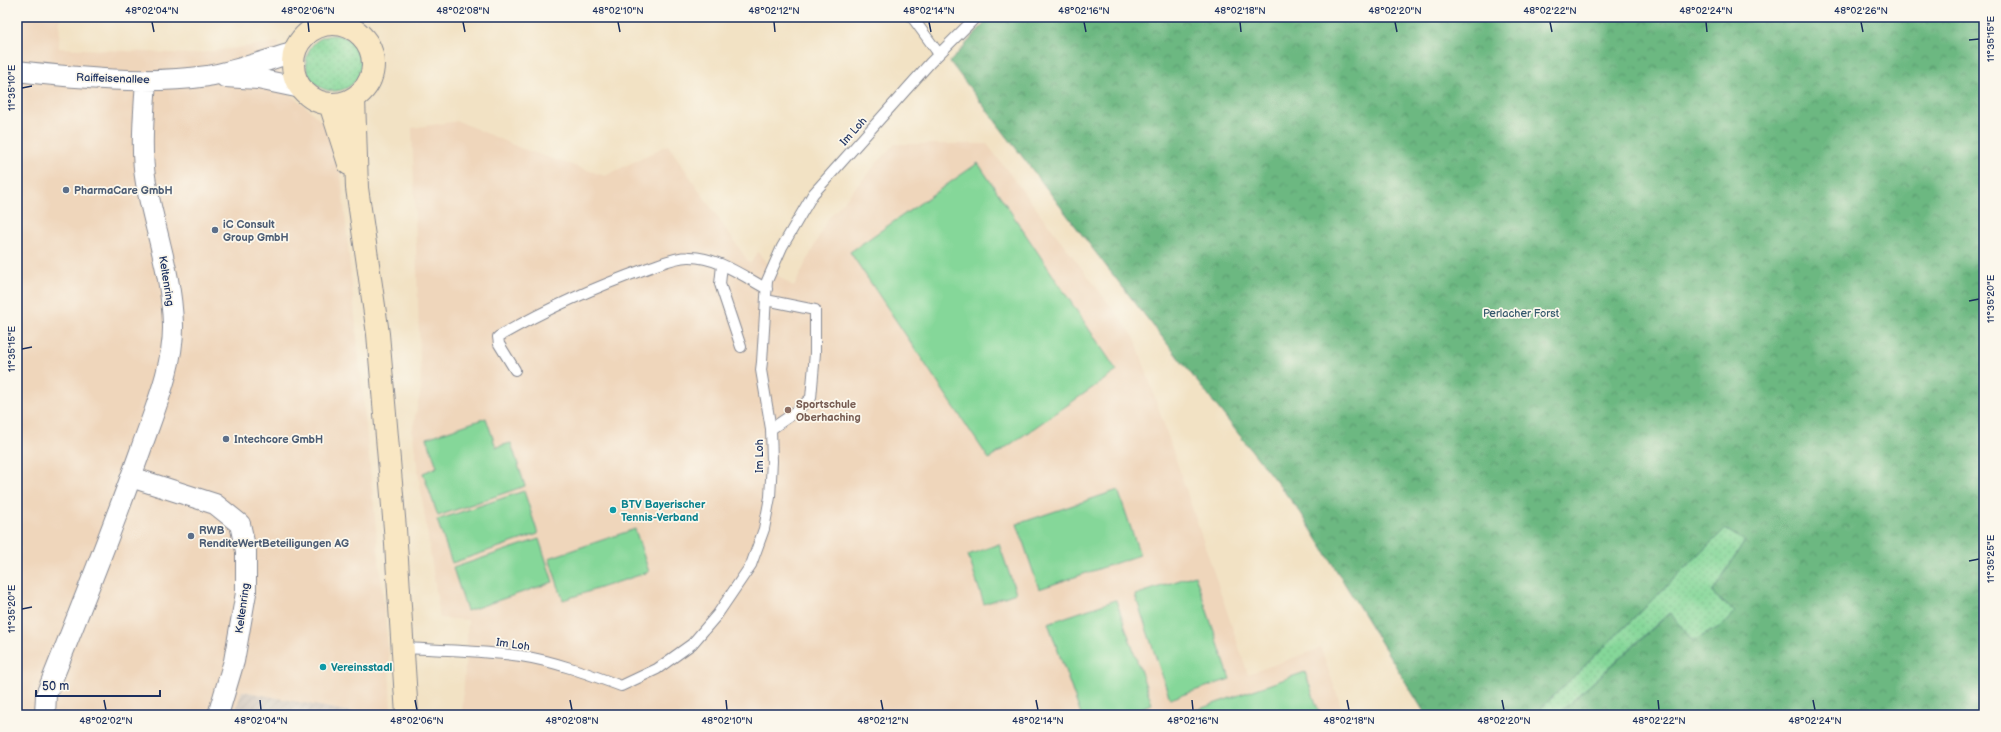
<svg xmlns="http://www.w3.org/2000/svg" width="2001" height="732" font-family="'Balsamiq Sans',sans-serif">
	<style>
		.built { fill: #efd6bb }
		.industrial { fill: url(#industrial-furrows) }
		.grass { fill: url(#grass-dots); stroke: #50837c }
		.forest { fill: url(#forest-crowns); stroke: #447470 }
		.garden { fill: #85d799; stroke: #50837c }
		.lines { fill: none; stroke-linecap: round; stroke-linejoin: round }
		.service-casing { stroke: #868891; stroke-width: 12 }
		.minor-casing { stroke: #868891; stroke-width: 22 }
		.secondary-casing { stroke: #868891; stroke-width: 24 }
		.service { stroke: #fff; stroke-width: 10 }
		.minor { stroke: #fff; stroke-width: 20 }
		.secondary { stroke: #f9e7c3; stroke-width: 22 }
		.ticks { fill: none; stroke: #1b2f5e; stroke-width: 1.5 }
		.service-dot { fill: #5c6f8a; stroke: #fbf7ec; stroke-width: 1.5 }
		.education-dot { fill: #8d6e63; stroke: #fbf7ec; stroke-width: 1.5 }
		.culture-dot { fill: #0f9aa8; stroke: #fbf7ec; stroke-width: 1.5 }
		.labels { text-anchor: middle; stroke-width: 3.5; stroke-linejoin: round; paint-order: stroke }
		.street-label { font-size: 11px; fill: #1b2f5e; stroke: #fbf7ec }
		.service-label { font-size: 11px; font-weight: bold; fill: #4e5e75; stroke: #fbf7ec; text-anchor: start }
		.park-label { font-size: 11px; fill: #36596d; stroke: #fbf7ec }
		.education-label { font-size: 11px; font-weight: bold; fill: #785e54; stroke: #fbf7ec; text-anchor: start }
		.culture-label { font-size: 11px; font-weight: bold; fill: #0d838f; stroke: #fbf7ec; text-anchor: start }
		.neatline { fill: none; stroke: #1b2f5e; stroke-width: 1.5 }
		.ticks-label { font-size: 10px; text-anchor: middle; fill: #1b2f5e }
	</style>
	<defs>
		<pattern id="industrial-furrows" width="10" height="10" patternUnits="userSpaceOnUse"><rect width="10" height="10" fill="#cdc2b9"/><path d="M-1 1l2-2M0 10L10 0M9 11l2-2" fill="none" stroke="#afa7a1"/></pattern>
		<pattern id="grass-dots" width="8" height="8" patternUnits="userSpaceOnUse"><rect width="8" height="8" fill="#85d799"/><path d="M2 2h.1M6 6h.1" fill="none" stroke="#72b986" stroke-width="1.8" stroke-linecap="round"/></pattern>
		<pattern id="forest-crowns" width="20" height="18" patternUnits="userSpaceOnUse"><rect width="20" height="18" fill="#6cb881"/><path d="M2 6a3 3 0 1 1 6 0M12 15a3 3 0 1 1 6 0" fill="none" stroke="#58966d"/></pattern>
	</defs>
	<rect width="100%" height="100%" fill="#fbf7ec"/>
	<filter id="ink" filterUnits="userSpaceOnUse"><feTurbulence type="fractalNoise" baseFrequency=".025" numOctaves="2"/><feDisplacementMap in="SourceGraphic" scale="8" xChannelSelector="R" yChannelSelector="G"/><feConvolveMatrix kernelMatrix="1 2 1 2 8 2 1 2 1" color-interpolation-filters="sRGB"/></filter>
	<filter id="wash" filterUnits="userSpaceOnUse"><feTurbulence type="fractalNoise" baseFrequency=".012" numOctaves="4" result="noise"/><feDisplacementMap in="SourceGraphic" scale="16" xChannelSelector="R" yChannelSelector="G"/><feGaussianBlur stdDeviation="0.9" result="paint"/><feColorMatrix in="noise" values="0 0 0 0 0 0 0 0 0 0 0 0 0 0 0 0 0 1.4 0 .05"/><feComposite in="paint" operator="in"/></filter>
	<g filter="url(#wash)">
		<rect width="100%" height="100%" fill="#f2e2c4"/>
		<path class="built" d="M17,17H60L59,48L192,54L279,42L282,89L304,105L322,122L330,138L341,175L389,659L391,715H361L242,691L234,715H17Z
			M458,121L520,148L605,176L668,145L750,264L758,252L777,275L794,287L827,220L894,144H987L1135,338L1248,674L1321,648L1344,715H462L468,620L440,618L412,431L421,389L412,128Z"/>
		<path class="industrial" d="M242,691L361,714V715H234Z"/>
		<path class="grass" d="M306 63a28 28 0 1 1 56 0a28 28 0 1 1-56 0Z
			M1725,529L1745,541L1712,593L1736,612L1723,625L1693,641L1669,613L1557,715H1534Z"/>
		<path class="forest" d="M990,17H1984V715H1557L1670,613L1693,641L1723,625L1735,612L1712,593L1745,541L1725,529L1534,715H1426L1301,513L1106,266L950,62Z"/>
		<path class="garden" d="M978,163L1117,371L989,459L850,252Z
			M486,418L496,447L511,443L525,486L438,516L423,473L437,467L427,438Z
			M1118,490L1140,555L1039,589L1017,524Z
			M524,491L538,534L452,563L437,520Z
			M635,529L649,572L563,600L549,558Z
			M539,539L553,582L467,611L453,568Z
			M999,544L1016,593L984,604L968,555Z
			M1195,575L1230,679L1170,699L1135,595Z
			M1116,600L1152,704L1121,715H1081L1048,623Z
			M1305,672L1320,715H1182Z"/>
	</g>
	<g filter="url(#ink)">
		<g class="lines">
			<defs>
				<path id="service" d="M912,17L939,54
					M722,265L720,284L741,347
					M766,300L815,310V353L811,398L790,416L771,429
					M515,370L499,344L498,337C544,310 598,286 648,268C660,264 675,257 688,257C716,256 743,276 767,289
					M404,648C443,650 482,651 521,656C554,661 589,674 621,686L657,669L692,644L717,615L751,565L764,529L770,497L772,461L771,429L761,370L762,362L767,281L782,247L813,194L930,63L976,17"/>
				<path id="minor" d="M17,71C80,78 145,85 208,76C237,71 267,60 295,52
					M225,77L258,79L301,88
					M131,477L215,504L240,524L246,551V593L234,661L218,715
					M45,715L46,695C79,613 112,531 141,449C154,411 174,365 173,325C172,276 155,231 146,183C140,149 144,115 146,80"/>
				<path id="secondary" d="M293 64a40 40 0 1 1 80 0a40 40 0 1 1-80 0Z
					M354,98L357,188L378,334L395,529L407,715
					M330,104L349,164"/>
			</defs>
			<use href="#service" class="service-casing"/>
			<use href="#minor" class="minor-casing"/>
			<use href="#secondary" class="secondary-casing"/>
			<use href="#service" class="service"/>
			<use href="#minor" class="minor"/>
			<use href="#secondary" class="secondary"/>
		</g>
	</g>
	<path class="ticks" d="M152,22L154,32M308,22L309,32M463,22L465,32M618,22L620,32M774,22L775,32M929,22L931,32M1084,22L1086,32M1240,22L1241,32M1395,22L1397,32M1550,22L1552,32M1706,22L1707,32M1861,22L1863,32M1969,40L1979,39M22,88L32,86M1969,301L1979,299M22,349L32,347M1969,561L1979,559M22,609L32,607M104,700L106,710M260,700L261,710M415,700L417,710M570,700L572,710M726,700L727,710M881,700L883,710M1036,700L1038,710M1192,700L1193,710M1347,700L1349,710M1502,700L1504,710M1658,700L1659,710M1813,700L1815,710"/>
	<g class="service-dot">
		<circle cx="66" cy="190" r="4"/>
		<circle cx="215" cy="230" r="4"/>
		<circle cx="226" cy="439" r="4"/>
		<circle cx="191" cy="536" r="4"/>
	</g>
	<circle class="education-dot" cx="788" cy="410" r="4"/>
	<g class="culture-dot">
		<circle cx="613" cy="510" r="4"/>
		<circle cx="323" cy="667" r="4"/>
	</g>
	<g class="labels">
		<g class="street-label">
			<text transform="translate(113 78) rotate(2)" y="4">Raiffeisenallee</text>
			<text transform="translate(853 131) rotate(-48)" y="4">Im Loh</text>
			<text transform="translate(167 281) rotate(81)" y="4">Keltenring</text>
			<text transform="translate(759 456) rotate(-90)" y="4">Im Loh</text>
			<text transform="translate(242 608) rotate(-82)" y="4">Keltenring</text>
			<text transform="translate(513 644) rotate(8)" y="4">Im Loh</text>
		</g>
		<g class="service-label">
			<text x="74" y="194">PharmaCare GmbH</text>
			<text x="223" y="228">iC Consult<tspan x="223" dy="13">Group GmbH</tspan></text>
			<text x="234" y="443">Intechcore GmbH</text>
			<text x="199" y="534">RWB<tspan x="199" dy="13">RenditeWertBeteiligungen AG</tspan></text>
		</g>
		<g class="park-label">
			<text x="1521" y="317">Perlacher Forst</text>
		</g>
		<g class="education-label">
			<text x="796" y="408">Sportschule<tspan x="796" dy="13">Oberhaching</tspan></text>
		</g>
		<g class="culture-label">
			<text x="621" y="508">BTV Bayerischer<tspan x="621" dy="13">Tennis-Verband</tspan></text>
			<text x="331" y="671">Vereinsstadl</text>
		</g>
	</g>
	<rect width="2001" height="732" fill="none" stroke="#fbf7ec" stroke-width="44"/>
	<path d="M36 690v6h124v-6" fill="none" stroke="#1b2f5e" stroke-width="2"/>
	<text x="42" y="690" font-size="12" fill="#1b2f5e" stroke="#fbf7ec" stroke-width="3" paint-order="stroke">50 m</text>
	<rect x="22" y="22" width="1957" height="688" class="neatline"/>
	<g class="ticks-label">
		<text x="152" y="14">48°02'04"N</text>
		<text x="308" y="14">48°02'06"N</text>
		<text x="463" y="14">48°02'08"N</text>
		<text x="618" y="14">48°02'10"N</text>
		<text x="774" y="14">48°02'12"N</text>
		<text x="929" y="14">48°02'14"N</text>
		<text x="1084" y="14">48°02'16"N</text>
		<text x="1240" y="14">48°02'18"N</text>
		<text x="1395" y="14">48°02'20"N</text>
		<text x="1550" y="14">48°02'22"N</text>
		<text x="1706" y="14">48°02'24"N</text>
		<text x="1861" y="14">48°02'26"N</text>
		<text transform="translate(1990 39) rotate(-90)" y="4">11°35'15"E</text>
		<text transform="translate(11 88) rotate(-90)" y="4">11°35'10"E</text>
		<text transform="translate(1990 299) rotate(-90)" y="4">11°35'20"E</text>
		<text transform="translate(11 349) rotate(-90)" y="4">11°35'15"E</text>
		<text transform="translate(1990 559) rotate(-90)" y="4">11°35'25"E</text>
		<text transform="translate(11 609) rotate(-90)" y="4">11°35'20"E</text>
		<text x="106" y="724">48°02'02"N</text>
		<text x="261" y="724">48°02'04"N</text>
		<text x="417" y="724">48°02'06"N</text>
		<text x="572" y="724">48°02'08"N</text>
		<text x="727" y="724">48°02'10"N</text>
		<text x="883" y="724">48°02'12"N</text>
		<text x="1038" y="724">48°02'14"N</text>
		<text x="1193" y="724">48°02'16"N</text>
		<text x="1349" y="724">48°02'18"N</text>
		<text x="1504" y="724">48°02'20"N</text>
		<text x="1659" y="724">48°02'22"N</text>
		<text x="1815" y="724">48°02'24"N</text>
	</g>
</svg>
